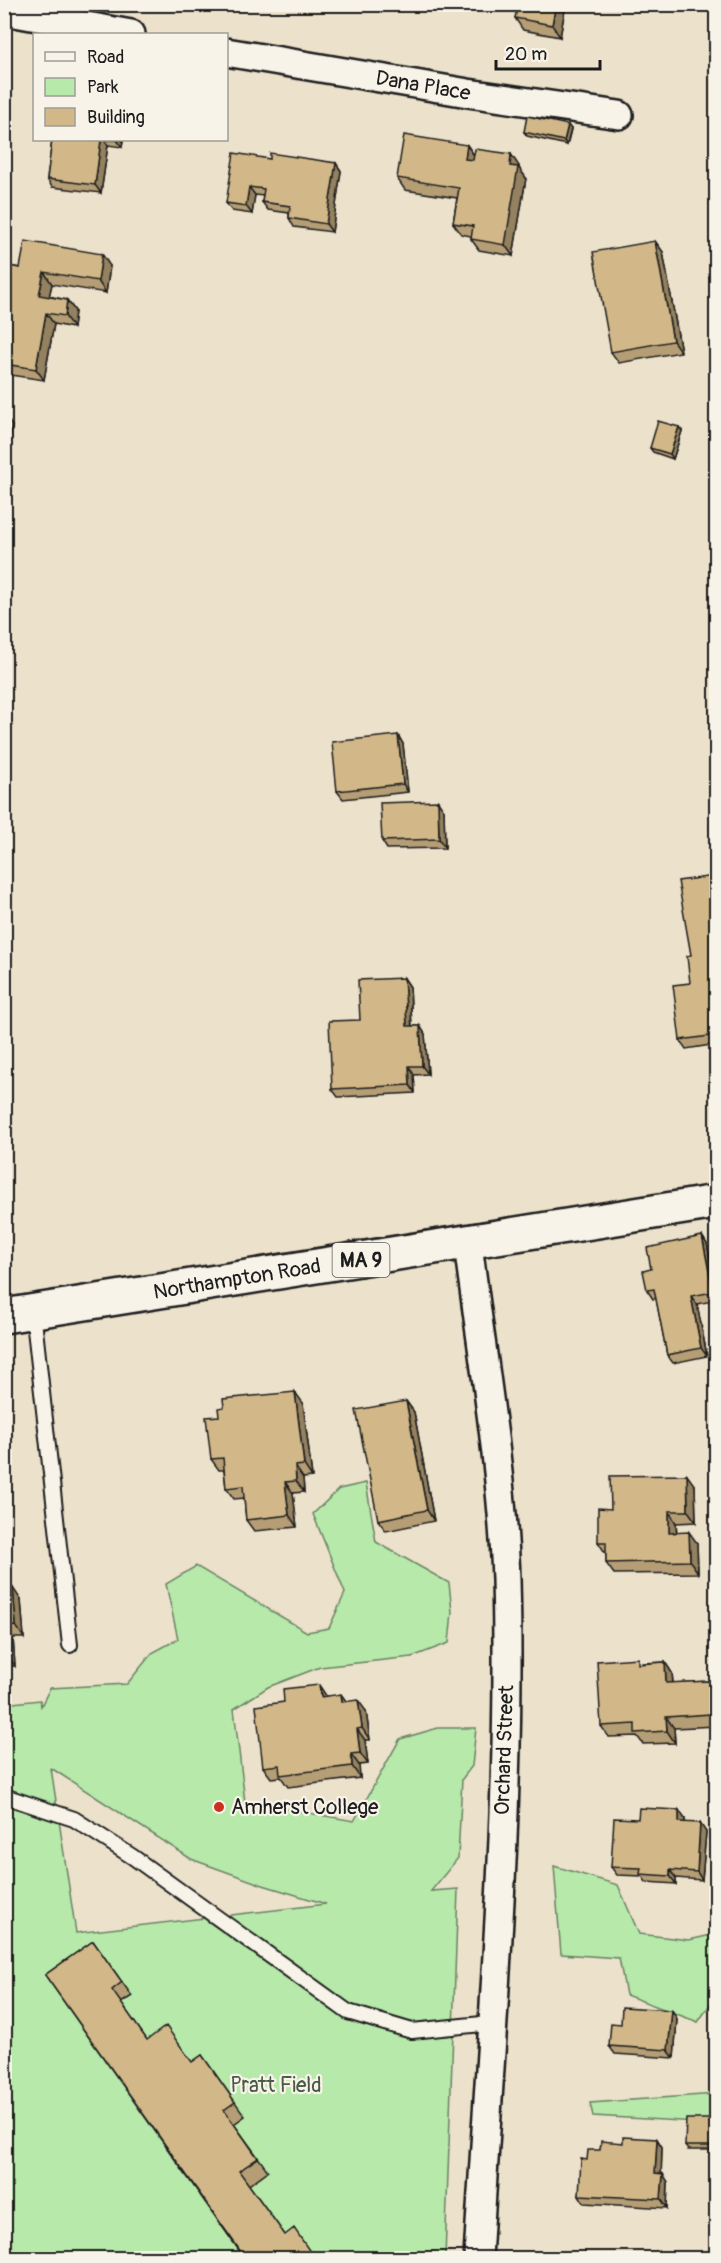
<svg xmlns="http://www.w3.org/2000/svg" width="721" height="2263" font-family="Pangolin,sans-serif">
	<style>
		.green { fill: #b6e9aa; stroke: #698263; stroke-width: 1.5; fill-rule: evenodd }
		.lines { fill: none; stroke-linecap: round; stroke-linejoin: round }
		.lane-casing { stroke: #1c1c1c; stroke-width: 18 }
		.street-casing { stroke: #1c1c1c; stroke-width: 32 }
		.highway-casing { stroke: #1c1c1c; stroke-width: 38 }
		.lane { stroke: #f7f3e8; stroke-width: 14 }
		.street { stroke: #f7f3e8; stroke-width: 27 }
		.highway { stroke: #f7f3e8; stroke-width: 33 }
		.wall { fill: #b59e75; stroke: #1c1c1c; stroke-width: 1.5 }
		.shaded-wall { fill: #93815f; stroke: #1c1c1c; stroke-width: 1.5 }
		.building { fill: #d2b888; stroke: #1c1c1c; stroke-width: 1.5 }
		.poi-dot { fill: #c8321e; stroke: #f7f3e8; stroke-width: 2 }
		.labels { text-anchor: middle; stroke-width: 4.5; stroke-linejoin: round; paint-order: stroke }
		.shield { fill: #f7f3e8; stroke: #5e5c59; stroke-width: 1.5 }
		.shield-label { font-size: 20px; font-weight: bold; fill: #1c1c1c }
		.street-label { font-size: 21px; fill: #1c1c1c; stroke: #f7f3e8 }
		.poi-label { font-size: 21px; fill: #1c1c1c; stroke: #f7f3e8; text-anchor: start }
		.park-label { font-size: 21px; fill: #4a5a47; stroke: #f7f3e8 }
	</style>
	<rect width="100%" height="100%" fill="#ece1cb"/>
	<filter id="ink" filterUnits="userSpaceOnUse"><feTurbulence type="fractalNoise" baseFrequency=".0167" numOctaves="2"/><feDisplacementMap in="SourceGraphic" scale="12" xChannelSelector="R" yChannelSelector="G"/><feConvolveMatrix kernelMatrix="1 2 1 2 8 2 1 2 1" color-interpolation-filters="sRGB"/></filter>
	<g filter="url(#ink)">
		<path class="green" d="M366,1483L376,1542L449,1583L452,1612L449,1643L412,1657L320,1667L268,1687L234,1709L245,1802L354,1821L400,1739L438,1728H476L472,1766L462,1779L458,1858L431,1891L458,1889L445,2258H5L4,1704L40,1700L41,1706L50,1688L127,1684L152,1653L178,1639L166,1584L196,1566L307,1632L329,1628L345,1593L313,1514L339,1489ZM51,1768L191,1859L263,1885L326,1904L76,1933Z
			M554,1866L618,1885L639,1934L689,1940L716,1934V1996L698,2022L626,1995L619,1958L561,1954Z
			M716,2094V2123L593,2116L590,2103Z"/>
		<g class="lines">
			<defs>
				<path id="lane" d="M33,1311L70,1645
					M4,1796L74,1819L133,1857L348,2012L412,2031L492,2023"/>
				<g id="street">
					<path d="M4,11L131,34"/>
					<path id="s1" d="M226,52L468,93L619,115"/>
					<path d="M468,1244C482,1355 502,1467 506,1579C512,1805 491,2033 478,2258"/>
				</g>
				<g id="highway">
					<path id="s2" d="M4,1316L716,1202"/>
				</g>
			</defs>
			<use href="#lane" class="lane-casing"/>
			<use href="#street" class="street-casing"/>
			<use href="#highway" class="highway-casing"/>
			<use href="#lane" class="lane"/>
			<use href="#street" class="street"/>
			<use href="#highway" class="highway"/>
		</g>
		<path class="wall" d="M566,4L560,37L523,30L515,18Z
			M571,129L567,145L527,136L524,132Z
			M52,140H123L122,147L108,145L101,193L52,187L47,179Z
			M467,145L474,155L519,166V168L526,178L513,256L479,250L471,239V236L461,234L453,223L457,198L405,190L397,178Z
			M270,159L336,163L341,171L332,232L294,227L289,218V213L268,210L262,202L263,196L255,195L252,214L232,211L226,203Z
			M655,241L663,252L681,352L619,363L611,352Z
			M4,265L20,268L110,266L106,293L52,284L49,296L67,300L75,311L73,328L54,324L44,380L4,374Z
			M682,431L673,459L653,452L650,448Z
			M398,735L403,744L408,792L343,799L337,791Z
			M444,810L445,848L387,849L382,841Z
			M714,876L717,880V1044L686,1049L680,1040L690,983L691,955Z
			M404,978L410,987L412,1026H420L425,1034L428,1074L414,1075L415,1093L338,1097L332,1089L360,1020Z
			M702,1236L707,1244L717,1290V1300L697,1304L707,1356L673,1363L667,1355L656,1298L653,1299L647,1290L651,1269Z
			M406,1401L414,1412L434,1521L386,1531L378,1520Z
			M303,1403L312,1477L303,1478L304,1492L293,1493L297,1527L254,1531L246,1520L244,1498L234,1499L226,1488L224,1470H219L211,1459Z
			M695,1486L696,1522L676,1523L677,1532L697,1543L698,1573L614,1574L606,1563V1554L598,1542L611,1509Z
			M4,1589L21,1600L24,1638H13L15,1666L4,1667Z
			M665,1662L672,1673L673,1683L710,1681L717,1691V1726L674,1728L675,1743L643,1744L637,1736L609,1737L601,1726L642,1663Z
			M327,1696L346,1701L366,1711L370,1740H365L368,1764L359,1765L360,1778L288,1787L281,1777L271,1778L263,1767Z
			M638,1819H685V1823L706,1832L702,1880L676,1878V1884L646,1882L642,1876L617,1875L611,1867Z
			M93,1941L132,1996L121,2003L147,2040L192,2062L202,2055L245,2116L234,2124L268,2171L249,2185L285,2235L315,2259H245L45,1975Z
			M672,2010L677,2019L674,2058L615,2054L609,2046Z
			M717,2119V2150H688L685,2146Z
			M657,2139L662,2147L661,2174L668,2182L667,2208L584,2203L579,2195L587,2160L600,2150L623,2143Z"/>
		<path class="shaded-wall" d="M556,4H566L560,37L552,25Z
			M568,125L571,129L567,145L564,141Z
			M101,140H104L108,145L101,193L95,185Z
			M117,140H123L122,147Z
			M467,145L475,157L473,171L465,159Z
			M511,154L519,166V168L526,178L513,256L505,245L510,166Z
			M336,163L341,171L332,232L326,224Z
			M249,187L255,195L252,214L246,206Z
			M655,241L663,252L681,352L673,341Z
			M102,254L110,266L106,293L98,281Z
			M44,272L52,284L47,306L39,295Z
			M67,300L75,311L73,328L65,316Z
			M46,313L54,324L44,380L36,369Z
			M7,418L12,426L4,475V431Z
			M679,427L682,431L673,459L670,454Z
			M398,735L403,744L408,792L403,784Z
			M438,801L444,810L445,848L439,839Z
			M714,876L717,880V893Z
			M404,978L410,987L412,1035L407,1026Z
			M420,1026L425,1034L428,1074L422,1066Z
			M409,1066L414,1075L415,1093L410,1085Z
			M702,1236L707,1244L717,1290V1297L713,1292Z
			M691,1296L697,1304L707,1356L701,1348Z
			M295,1392L303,1403L312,1477L304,1465Z
			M406,1401L414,1412L434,1521L427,1510Z
			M295,1466L303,1478L304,1492L296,1481Z
			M687,1475L695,1486L696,1522L688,1511Z
			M285,1482L293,1493L297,1527L289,1515Z
			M669,1511L676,1523L677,1544L669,1533Z
			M689,1532L697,1543L698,1573L690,1561Z
			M13,1588L21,1600L24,1638L16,1626Z
			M5,1627L13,1638L15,1666L7,1655Z
			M665,1662L672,1673L674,1695L666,1683Z
			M710,1681L717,1691V1722L711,1714Z
			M319,1685L327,1697H321Z
			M341,1694L349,1705L342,1702Z
			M358,1700L366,1711L370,1740L362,1728Z
			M666,1717L674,1728L675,1743L667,1731Z
			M357,1729L365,1740L368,1764L360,1753Z
			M351,1754L359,1765L360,1778L352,1766Z
			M679,1810L685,1819L684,1830L679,1822Z
			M700,1823L706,1832L702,1880L697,1872Z
			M670,1870L676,1878V1884L670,1876Z
			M672,2010L677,2019L674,2058L668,2050Z
			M657,2139L662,2147L661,2182L655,2173Z
			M663,2174L668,2182L667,2208L661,2199Z"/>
		<path class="building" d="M518,4H556L552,25L515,18Z
			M527,116L568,125L564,141L524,132Z
			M404,135L467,145L465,159L473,160L475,149L511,154L510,166L518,167L505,245L471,239L473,226L453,223L459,188L397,178Z
			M52,140H101L95,185L47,179Z
			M234,153L270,159V153L336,163L326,224L289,218L290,206L262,202L264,189L249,187L246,206L226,203Z
			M25,241L102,254L98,281L44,272L39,295L67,300L65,316L46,313L36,369L4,364V265L20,268Z
			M655,241L673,341L611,352L593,252Z
			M4,417L7,418L4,431Z
			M658,421L679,427L670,454L650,448Z
			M398,735L403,784L337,791L332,742Z
			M438,801L439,839L382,841L380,803Z
			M714,876L717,893V1035L680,1040L673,985L690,983L687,956L691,955L678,881Z
			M404,978L407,1026H420L422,1066H409L410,1085L332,1089L329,1021L360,1020L358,980Z
			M702,1236L713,1292L691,1296L701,1348L667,1355L654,1289L647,1290L643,1271L651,1269L647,1248Z
			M295,1392L304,1465L295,1466L296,1481L285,1482L289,1515L246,1520L243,1486L226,1488L223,1458L211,1459L206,1417L219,1416L218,1408L224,1407L223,1399Z
			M406,1401L427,1510L378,1520L356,1410Z
			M687,1475L688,1511H669V1533L689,1532L690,1561L606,1563V1542H598V1508L611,1509L610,1476Z
			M13,1588L16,1626L5,1627L7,1655H4V1589Z
			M638,1658V1664L665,1662L666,1683L710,1681L711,1714L666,1717L667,1731L635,1733V1724L601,1726L597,1661Z
			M319,1685L321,1697L341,1694L342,1702L358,1700L362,1728L357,1729L360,1753L351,1754L352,1766L280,1775L279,1765L263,1767L256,1706L284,1702L283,1689Z
			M639,1808L679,1810V1822L700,1823L697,1872L670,1870V1876L640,1874L641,1868L611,1867L614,1818L638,1819Z
			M93,1941L122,1982L112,1990L147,2040L166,2026L192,2062L202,2055L235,2102L224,2110L258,2158L239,2171L285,2235L294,2228L315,2259H246L45,1975Z
			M622,2007L672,2010L668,2050L609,2046L611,2023L621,2024Z
			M686,2119H717V2146H685Z
			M623,2137L657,2139L655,2173L663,2174L661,2199L579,2195L581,2159L587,2160L588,2150H600L601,2141L623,2143Z"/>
	</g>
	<circle class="poi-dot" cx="219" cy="1807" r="6"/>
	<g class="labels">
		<rect class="shield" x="332.5" y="1243" width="57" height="34" rx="4.5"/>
		<g class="shield-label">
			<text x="361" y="1267">MA 9</text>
		</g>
		<g class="street-label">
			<text dy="7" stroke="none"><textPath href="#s1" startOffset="200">Dana Place</textPath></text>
			<text dy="7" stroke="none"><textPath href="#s2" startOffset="236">Northampton Road</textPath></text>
			<text transform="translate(504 1750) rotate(-88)" y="7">Orchard Street</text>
		</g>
		<g class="poi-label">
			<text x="231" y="1814">Amherst College</text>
		</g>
		<g class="park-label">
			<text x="276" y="2092">Pratt Field</text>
		</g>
	</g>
	<rect width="721" height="2263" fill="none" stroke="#f7f3e8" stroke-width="24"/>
	<rect x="12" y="12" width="697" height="2239" fill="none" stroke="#1c1c1c" stroke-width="2" filter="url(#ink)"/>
	<rect x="33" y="33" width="195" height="108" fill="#f7f3e8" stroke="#9f9d96" stroke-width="1.5"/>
	<rect x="45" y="52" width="30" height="9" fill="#f7f3e8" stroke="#9f9d96" stroke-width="1.5"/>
	<text x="87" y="63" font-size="18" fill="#1c1c1c">Road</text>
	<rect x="45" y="78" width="30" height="18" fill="#b6e9aa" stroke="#9f9d96" stroke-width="1.5"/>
	<text x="87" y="93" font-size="18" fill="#1c1c1c">Park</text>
	<rect x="45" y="108" width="30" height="18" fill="#d2b888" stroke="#9f9d96" stroke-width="1.5"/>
	<text x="87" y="123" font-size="18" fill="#1c1c1c">Building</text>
	<path d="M496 60v9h104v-9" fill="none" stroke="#1c1c1c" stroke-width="3"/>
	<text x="505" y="60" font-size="18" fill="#1c1c1c" stroke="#f7f3e8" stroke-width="4.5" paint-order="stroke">20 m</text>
</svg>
